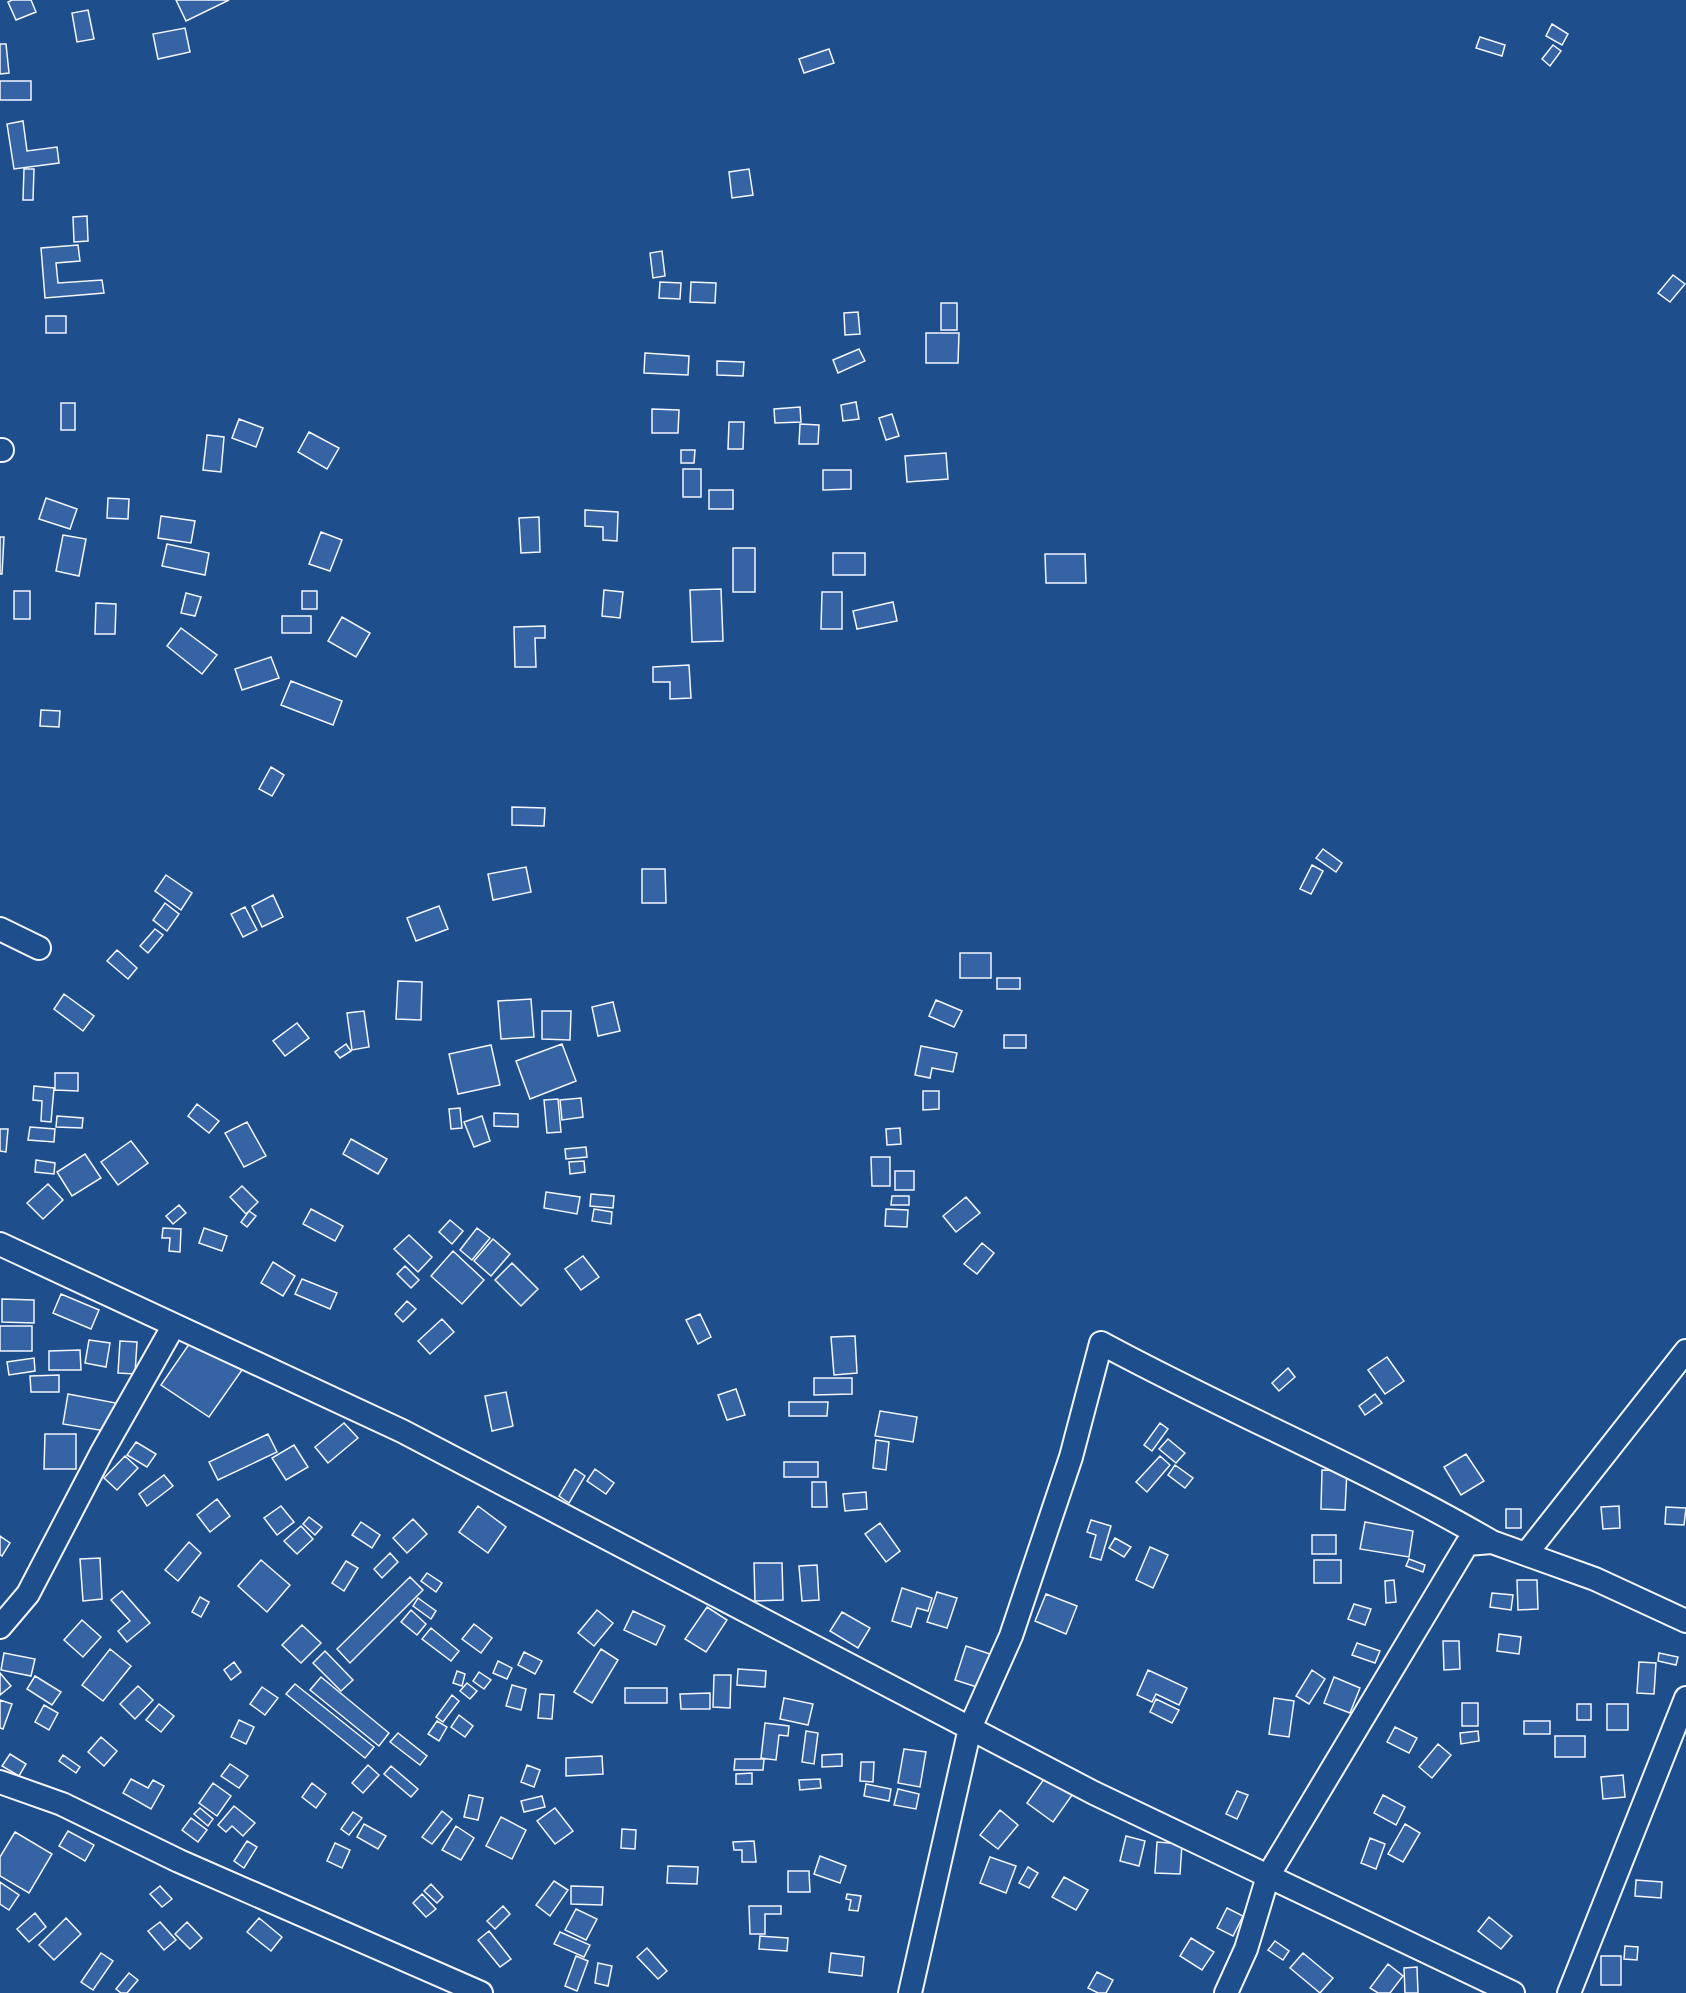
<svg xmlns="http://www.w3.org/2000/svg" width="1686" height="1993" font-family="Quicksand,sans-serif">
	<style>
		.building { fill: #3563a3; stroke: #f2f6ff; stroke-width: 1.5 }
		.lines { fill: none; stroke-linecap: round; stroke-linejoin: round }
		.minor-casing { stroke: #f2f6ff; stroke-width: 26 }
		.minor { stroke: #1f4e8c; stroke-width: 22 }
	</style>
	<rect width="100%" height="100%" fill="#1f4e8c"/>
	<path class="building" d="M12,0H31L36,12L16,20L8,2Z
		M176,0H229L186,21Z
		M88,10L94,39L77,42L72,13Z
		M1552,24L1568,34L1562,45L1546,36Z
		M185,28L190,52L158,59L153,34Z
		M1480,37L1505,45L1502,56L1476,48Z
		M0,44H6L9,73L0,74Z
		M1553,45L1561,51L1550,66L1542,59Z
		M829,49L834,63L804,73L799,59Z
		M0,81H31V100H0Z
		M23,121L27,151L57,147L59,163L14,169L7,124Z
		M24,169H34L33,200H23Z
		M749,169L753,195L732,198L729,172Z
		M87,216L88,241L74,242L73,217Z
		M78,245L80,261L56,263L58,283L102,280L104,293L45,298L41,248Z
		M662,251L665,276L653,278L650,253Z
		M1673,275L1685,284L1670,302L1658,293Z
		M660,282L681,283L680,299L659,298Z
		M691,282L716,283L715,303L690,302Z
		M941,303H957V330H941Z
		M858,312L860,334L845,335L844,313Z
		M46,316H66V333H46Z
		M926,333H959L958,363H926Z
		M859,349L865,361L838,373L833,360Z
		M645,353L689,356L688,375L644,373Z
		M717,361L744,362L743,376L717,375Z
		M856,402L859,419L843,421L841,405Z
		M61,403H75V430H61Z
		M800,407L801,422L775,423L774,409Z
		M652,409L679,410L678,433H652Z
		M892,414L899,436L886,440L879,418Z
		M239,419L263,428L256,447L232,438Z
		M729,422H744L743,449H728Z
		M800,424L819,425L818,444H799Z
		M309,432L339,448L327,469L298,452Z
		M207,435L224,437L221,472L203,470Z
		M681,450H695L694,463H681Z
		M946,453L948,479L907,482L905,456Z
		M683,469H701V497H683Z
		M823,470H851V489L823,490Z
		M709,490H733V509H709Z
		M46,498L77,509L70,529L39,519Z
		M108,498L129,499L128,519L107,518Z
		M585,510L618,512L617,541L603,540V527L585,526Z
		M161,516L195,521L191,543L158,538Z
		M539,517L540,552L521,553L519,518Z
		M321,532L342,540L330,571L309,564Z
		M63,535L86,539L79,576L56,571Z
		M0,537H4L2,574H0Z
		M167,544L209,553L205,575L162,566Z
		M733,548H755V592H733Z
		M833,553H865V575H833Z
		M1045,554H1085L1086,583H1046Z
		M721,589L723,641L692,642L690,590Z
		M604,590L623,592L620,618L602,616Z
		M14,591H30V619H14Z
		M302,591H317V609H302Z
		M822,592H842V629H821Z
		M186,593L201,597L195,616L181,613Z
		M893,602L897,621L857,629L853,611Z
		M96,603L116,604L115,634H95Z
		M282,616H311V633H282Z
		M342,617L370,633L356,657L328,641Z
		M545,626V638H535L536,667H515L514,627Z
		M181,628L217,655L202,674L167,646Z
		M271,657L279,678L242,690L235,669Z
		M689,665L691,698L670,699V682H653V667Z
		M291,681L342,701L333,725L281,705Z
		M41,710L60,711L59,727L40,726Z
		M271,767L284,775L272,796L259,789Z
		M512,807L545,808L544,826L512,825Z
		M1323,849L1342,863L1336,872L1316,858Z
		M1312,865L1323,871L1311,894L1300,889Z
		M526,867L531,892L493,900L488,874Z
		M642,869H665L666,903H642Z
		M166,875L192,893L181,910L155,891Z
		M273,895L283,917L262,927L252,906Z
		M165,903L179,914L167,931L153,920Z
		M439,906L448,929L416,941L407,918Z
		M245,907L257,930L243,937L231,914Z
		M155,929L163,935L148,953L140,946Z
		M117,950L137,968L128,979L107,961Z
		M960,953H991V978H960Z
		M997,978H1020V989H997Z
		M398,981L422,982L421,1020L396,1019Z
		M64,994L94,1016L83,1031L54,1009Z
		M531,999L534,1037L501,1039L498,1001Z
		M936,1000L962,1011L954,1027L929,1016Z
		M613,1002L620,1031L598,1036L592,1007Z
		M364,1011L369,1047L352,1050L347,1013Z
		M542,1011H571L570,1040L542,1039Z
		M297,1023L309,1038L285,1056L273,1041Z
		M1004,1035H1026V1048H1004Z
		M346,1044L351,1051L340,1058L335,1052Z
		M562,1044L576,1081L530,1099L516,1061Z
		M491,1045L500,1085L458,1094L449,1054Z
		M921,1046L957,1053L953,1072L932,1068L930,1078L915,1075Z
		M55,1073H78V1091L55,1090Z
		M34,1086L54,1088L51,1122L41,1121L42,1101L33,1100Z
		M923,1091H939V1109L923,1110Z
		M581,1098L583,1117L562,1120L560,1100Z
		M558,1099L561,1132L547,1133L544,1100Z
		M197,1104L219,1121L209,1133L188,1116Z
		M460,1108L462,1128L451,1129L449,1109Z
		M494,1113L518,1114V1127L494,1126Z
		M57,1116L83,1118L82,1128L56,1127Z
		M482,1116L490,1141L474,1147L464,1122Z
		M247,1122L266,1156L244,1167L225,1133Z
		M30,1127L55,1129L54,1142L28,1140Z
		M900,1128L901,1144L887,1145L886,1129Z
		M0,1129H8L6,1152L0,1151Z
		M351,1139L387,1159L378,1174L343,1154Z
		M131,1141L148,1163L118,1185L101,1162Z
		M586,1147L587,1157L566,1159L565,1149Z
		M85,1154L101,1178L72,1196L57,1172Z
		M871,1157H890V1186H872Z
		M36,1160L55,1163L54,1174L35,1172Z
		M584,1161L585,1172L570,1174L569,1162Z
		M895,1171H914V1190H895Z
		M48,1184L63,1200L43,1219L27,1203Z
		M242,1186L258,1202L246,1214L230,1197Z
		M546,1192L580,1197L577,1214L544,1208Z
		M591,1194L614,1196L613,1208L590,1206Z
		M892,1196H909V1205H891Z
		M966,1197L980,1213L956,1232L943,1216Z
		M179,1205L186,1213L173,1224L166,1216Z
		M311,1209L343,1226L335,1241L303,1224Z
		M594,1209L612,1212L611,1224L592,1221Z
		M886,1209L908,1210L907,1227L885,1226Z
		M249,1211L256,1216L247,1227L241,1222Z
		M450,1220L463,1231L452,1244L439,1232Z
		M163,1228L181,1229L180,1252L169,1251L170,1238H162Z
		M204,1228L227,1236L222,1251L199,1243Z
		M477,1228L490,1238L472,1260L460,1250Z
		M409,1235L432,1257L418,1272L394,1249Z
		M493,1239L510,1254L491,1276L474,1261Z
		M982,1243L994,1253L977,1274L964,1264Z
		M453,1251L484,1280L462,1304L431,1276Z
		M583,1256L599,1277L581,1290L565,1269Z
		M273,1262L295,1276L283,1296L261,1283Z
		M512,1263L538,1289L521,1306L495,1280Z
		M405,1266L419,1280L411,1288L397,1274Z
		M302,1279L337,1293L330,1309L295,1294Z
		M61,1294L99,1310L91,1329L53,1313Z
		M2,1299L34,1300V1323L2,1322Z
		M407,1301L416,1309L403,1322L395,1314Z
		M700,1314L711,1337L698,1344L686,1320Z
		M442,1319L454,1332L430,1354L418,1341Z
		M0,1326H32V1351H0Z
		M855,1336L857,1373L834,1375L831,1337Z
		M194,1337L242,1370L209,1417L161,1385Z
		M89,1340L110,1343L106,1367L85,1363Z
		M120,1341L137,1342L135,1374L118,1373Z
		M80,1350L81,1370H49V1351Z
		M1387,1357L1404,1381L1385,1394L1368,1370Z
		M34,1358L35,1371L9,1375L7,1362Z
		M1288,1368L1295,1377L1279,1391L1272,1383Z
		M59,1375V1392H31L30,1376Z
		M814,1378H852V1394L814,1395Z
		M736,1389L745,1415L727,1420L718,1395Z
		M506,1392L513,1426L492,1431L485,1396Z
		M68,1394L116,1403L111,1432L63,1424Z
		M1375,1394L1382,1403L1365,1415L1359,1406Z
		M789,1402H828L827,1416H789Z
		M880,1411L917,1417L913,1442L875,1436Z
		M344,1423L358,1438L328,1463L315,1447Z
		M1160,1423L1168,1429L1152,1451L1144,1445Z
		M45,1434H76V1469H44Z
		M268,1434L277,1452L218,1480L209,1462Z
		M1168,1439L1185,1453L1176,1463L1159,1449Z
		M876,1440L889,1442L886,1470L873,1468Z
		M136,1442L156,1454L147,1467L127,1455Z
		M294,1445L308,1467L286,1480L272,1458Z
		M1466,1454L1484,1481L1461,1495L1444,1467Z
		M125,1456L138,1468L117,1490L104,1478Z
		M1160,1456L1170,1465L1147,1492L1136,1482Z
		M784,1462H818V1477H784Z
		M1175,1465L1193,1478L1185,1488L1168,1475Z
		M575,1469L585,1476L569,1503L559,1496Z
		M595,1469L614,1483L606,1494L587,1481Z
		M1322,1470L1347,1471L1345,1510L1321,1509Z
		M164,1475L173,1486L147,1506L139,1494Z
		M812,1482H826L827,1507H812Z
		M866,1492L867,1509L845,1511L843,1494Z
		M217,1499L230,1516L210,1532L197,1515Z
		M281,1506L294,1522L277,1535L264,1518Z
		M478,1506L506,1527L488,1553L459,1532Z
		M1619,1506L1620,1528L1603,1529L1601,1507Z
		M1666,1507L1686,1508L1684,1525L1665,1524Z
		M1506,1509H1521V1528H1506Z
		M309,1517L322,1527L315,1535L303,1524Z
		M413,1519L427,1534L407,1553L393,1538Z
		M1091,1520L1111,1526L1101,1560L1090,1557L1096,1535L1087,1532Z
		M361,1522L380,1535L372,1548L352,1535Z
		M1365,1522L1413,1531L1409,1557L1360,1549Z
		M880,1523L900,1551L886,1562L865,1534Z
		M301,1526L313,1539L297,1554L284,1541Z
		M1312,1535H1336V1554H1312Z
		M0,1536L10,1543L2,1556L0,1555Z
		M1115,1538L1131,1547L1124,1557L1109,1548Z
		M189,1542L201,1553L178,1581L165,1570Z
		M1150,1547L1168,1555L1153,1588L1136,1580Z
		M390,1553L398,1562L382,1578L374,1569Z
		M100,1558L102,1599L83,1601L80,1559Z
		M1409,1559L1425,1565L1423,1572L1406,1566Z
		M261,1560L290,1585L267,1612L238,1586Z
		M1314,1560H1341V1583H1314Z
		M346,1561L358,1568L344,1591L332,1583Z
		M754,1563H782L783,1600L755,1601Z
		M817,1565L819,1600L802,1601L799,1566Z
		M427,1573L442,1583L436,1592L421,1581Z
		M410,1577L423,1590L350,1663L337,1649Z
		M1394,1580L1396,1602L1386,1603L1385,1581Z
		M1517,1580H1537L1538,1609L1518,1610Z
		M902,1588L932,1598L928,1611L917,1608L911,1627L892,1621Z
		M122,1591L150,1623L127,1642L118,1631L130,1621L111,1600Z
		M937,1592L957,1598L947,1628L927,1622Z
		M1492,1593L1513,1595L1511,1610L1490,1607Z
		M1046,1594L1077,1606L1066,1634L1035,1621Z
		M200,1597L209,1602L201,1617L192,1612Z
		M418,1598L436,1611L431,1619L413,1606Z
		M1354,1604L1371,1609L1365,1625L1348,1619Z
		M707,1607L727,1620L706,1652L685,1639Z
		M411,1610L426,1624L417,1635L401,1622Z
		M597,1610L613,1623L594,1646L578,1633Z
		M633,1611L665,1626L656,1645L624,1630Z
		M842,1612L870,1628L858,1648L830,1631Z
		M82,1620L101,1637L83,1657L64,1640Z
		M474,1624L492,1638L481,1653L462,1639Z
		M302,1625L321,1643L301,1663L282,1645Z
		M431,1628L459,1651L451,1661L422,1639Z
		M1499,1634L1521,1637L1519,1654L1497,1651Z
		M1443,1641H1459L1460,1669L1444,1670Z
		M1357,1643L1380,1651L1375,1663L1352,1655Z
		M966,1646L990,1654L980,1688L955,1680Z
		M110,1649L131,1666L103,1701L82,1685Z
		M601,1649L618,1660L592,1703L574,1692Z
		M325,1651L353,1680L341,1691L313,1663Z
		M524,1652L542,1661L535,1674L518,1665Z
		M4,1653L35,1659L31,1676L1,1670Z
		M1659,1653L1678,1657L1676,1665L1658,1661Z
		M498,1661L512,1668L507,1679L493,1673Z
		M234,1662L241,1672L231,1680L224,1670Z
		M1639,1662L1656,1663L1654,1694L1637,1693Z
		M738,1669L766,1671L765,1687L737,1685Z
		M1148,1670L1187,1688L1179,1705L1156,1694L1152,1702L1137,1695Z
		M1312,1670L1325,1679L1309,1704L1296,1696Z
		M457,1671L465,1674L462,1686L453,1683Z
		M479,1672L491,1680L484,1689L473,1681Z
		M0,1673L11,1686L0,1695Z
		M714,1675H731L730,1708L713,1707Z
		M35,1676L61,1692L52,1705L27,1689Z
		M321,1677L389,1733L379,1746L310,1690Z
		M1334,1677L1360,1688L1350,1713L1324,1703Z
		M467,1683L477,1691L470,1699L460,1691Z
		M295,1684L374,1747L365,1758L286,1694Z
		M512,1685L526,1689L521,1710L506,1706Z
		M138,1686L153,1700L135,1719L120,1704Z
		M262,1687L278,1698L265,1715L250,1704Z
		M625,1688H667V1703H625Z
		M710,1693V1709H681L680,1694Z
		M540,1694L554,1695L552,1719L538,1718Z
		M452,1695L459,1701L443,1722L436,1717Z
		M784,1698L813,1704L808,1725L780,1719Z
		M1274,1698L1294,1701L1289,1737L1269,1734Z
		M1156,1699L1179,1710L1172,1723L1150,1712Z
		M0,1700L12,1704L3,1729L0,1728Z
		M1462,1703H1478V1726H1462Z
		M159,1704L174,1716L161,1732L146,1720Z
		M1577,1704H1591V1720H1577Z
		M1607,1704H1628V1730H1607Z
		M44,1705L58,1713L49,1730L35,1722Z
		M459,1715L473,1726L465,1737L451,1727Z
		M239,1720L254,1727L246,1744L231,1737Z
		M437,1721L447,1727L439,1741L428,1734Z
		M1524,1721H1550V1734H1524Z
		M765,1723L789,1726L788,1736L779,1735L776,1760L761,1758Z
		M1395,1727L1417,1738L1409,1753L1387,1742Z
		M806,1731L818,1733L814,1764L802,1762Z
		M1478,1731L1479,1741L1461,1744L1460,1733Z
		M398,1733L427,1756L420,1765L390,1742Z
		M1555,1736H1585V1757H1555Z
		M101,1737L117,1751L104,1766L88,1752Z
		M1438,1744L1451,1755L1432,1778L1419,1767Z
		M904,1749L926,1752L920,1787L898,1783Z
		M10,1754L26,1764L19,1776L2,1766Z
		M842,1754V1766L822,1767V1755Z
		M63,1755L80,1767L76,1773L59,1761Z
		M602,1756L603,1774L566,1776V1758Z
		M735,1759H764L763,1770H734Z
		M861,1762H874L873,1782L860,1781Z
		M230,1764L248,1776L239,1788L221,1776Z
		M368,1765L379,1775L363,1793L352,1783Z
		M527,1765L540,1770L534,1787L521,1782Z
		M391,1766L418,1789L411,1797L384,1774Z
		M1049,1772L1075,1791L1053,1822L1027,1803Z
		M752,1773V1784H736V1774Z
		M1623,1775L1625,1797L1603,1799L1601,1777Z
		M131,1779L148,1788L153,1780L164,1786L151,1809L123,1793Z
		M820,1779L821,1788L800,1790L799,1780Z
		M213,1783L231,1796L217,1816L199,1803Z
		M312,1783L326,1794L316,1808L302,1797Z
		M866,1784L891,1789L889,1801L864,1796Z
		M898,1789L919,1794L916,1809L894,1805Z
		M1237,1791L1248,1795L1237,1819L1226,1814Z
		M469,1795L483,1798L478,1820L464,1817Z
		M1383,1795L1405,1807L1396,1825L1374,1813Z
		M542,1796L545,1807L524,1812L521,1801Z
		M234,1806L255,1823L243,1836L232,1826L226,1832L218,1825Z
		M200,1808L213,1819L208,1826L194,1814Z
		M555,1808L573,1831L555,1844L537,1821Z
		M1000,1810L1018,1825L998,1849L980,1835Z
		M442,1811L452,1819L432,1844L422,1837Z
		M353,1812L362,1818L349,1835L341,1829Z
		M501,1817L526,1830L512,1859L486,1846Z
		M191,1818L207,1830L198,1842L182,1830Z
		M364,1824L386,1836L378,1849L357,1837Z
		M1405,1824L1420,1833L1403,1862L1388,1854Z
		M456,1826L474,1838L461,1860L442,1850Z
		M622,1829L636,1830L635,1849L621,1848Z
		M68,1831L94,1845L85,1861L59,1846Z
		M15,1832L52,1854L29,1893L0,1876V1857Z
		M1126,1836L1145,1841L1139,1866L1120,1861Z
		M1370,1838L1385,1844L1376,1869L1361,1863Z
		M247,1841L257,1847L244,1868L234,1861Z
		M754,1841L756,1862H742V1850H734L733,1842Z
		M1157,1842L1182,1844L1180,1874L1155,1873Z
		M335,1843L350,1850L342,1868L327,1861Z
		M820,1856L846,1866L840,1883L814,1874Z
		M990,1857L1016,1866L1006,1893L980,1883Z
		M668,1866L698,1867L697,1884L667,1883Z
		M1028,1867L1038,1873L1029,1888L1019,1883Z
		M788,1871H809L810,1892H788Z
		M1064,1877L1088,1890L1076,1910L1052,1897Z
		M1636,1880L1662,1882L1661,1898L1635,1896Z
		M554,1881L568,1890L550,1916L536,1905Z
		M0,1882L19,1895L9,1910L0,1904Z
		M431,1884L443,1897L437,1903L424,1891Z
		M160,1886L172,1899L162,1907L150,1894Z
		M571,1886L603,1887L602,1905L571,1904Z
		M422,1894L436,1909L426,1917L413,1903Z
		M847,1894L861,1896L858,1911L849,1910L851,1900L846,1899Z
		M503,1906L510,1914L495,1929L487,1921Z
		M749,1906H781V1914H765V1934H750Z
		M1227,1908L1243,1916L1233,1936L1217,1928Z
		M576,1909L597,1919L586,1940L565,1930Z
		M35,1913L46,1927L29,1942L17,1929Z
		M1489,1917L1512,1936L1501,1949L1478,1931Z
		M66,1918L81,1934L54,1960L39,1945Z
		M259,1918L282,1937L271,1951L247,1932Z
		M160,1922L176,1940L164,1950L148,1931Z
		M187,1922L202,1938L190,1949L175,1934Z
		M489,1931L511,1959L500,1967L478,1940Z
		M560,1932L590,1945L584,1957L554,1944Z
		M760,1936L788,1938L787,1951L759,1949Z
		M1191,1938L1214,1952L1202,1970L1180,1956Z
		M1275,1941L1289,1951L1283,1960L1268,1950Z
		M1625,1946L1638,1947L1637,1960L1624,1959Z
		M647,1948L667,1971L658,1979L637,1957Z
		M101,1953L113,1961L93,1990L81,1982Z
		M831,1953L864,1957L862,1976L829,1972Z
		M1303,1953L1333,1978L1320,1993L1290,1968Z
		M576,1956L588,1961L577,1991L565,1986Z
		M1601,1956H1621V1985H1601Z
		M598,1963L612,1966L608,1986L595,1983Z
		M1388,1964L1403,1976L1390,1993H1378L1370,1988Z
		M1417,1967L1418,1993H1405L1404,1968Z
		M1097,1972L1113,1980L1106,1993H1098L1088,1988Z
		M129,1973L138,1980L127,1993H121L116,1989Z"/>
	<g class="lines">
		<defs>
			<path id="minor" d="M0,450H2
				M0,929L39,948
				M0,1244L402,1431L1094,1793L1513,1993
				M1526,1554L1686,1351
				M0,1627L28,1594L101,1454L174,1325
				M0,1782L62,1804L179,1861L481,1993
				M910,1993L970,1728L1011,1636L1071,1457L1101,1343C1230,1413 1365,1468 1492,1542
				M1226,1993L1246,1949L1268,1876L1467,1544L1492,1542L1595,1579L1686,1621
				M1569,1993L1686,1698"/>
		</defs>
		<use href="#minor" class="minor-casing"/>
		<use href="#minor" class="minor"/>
	</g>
</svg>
